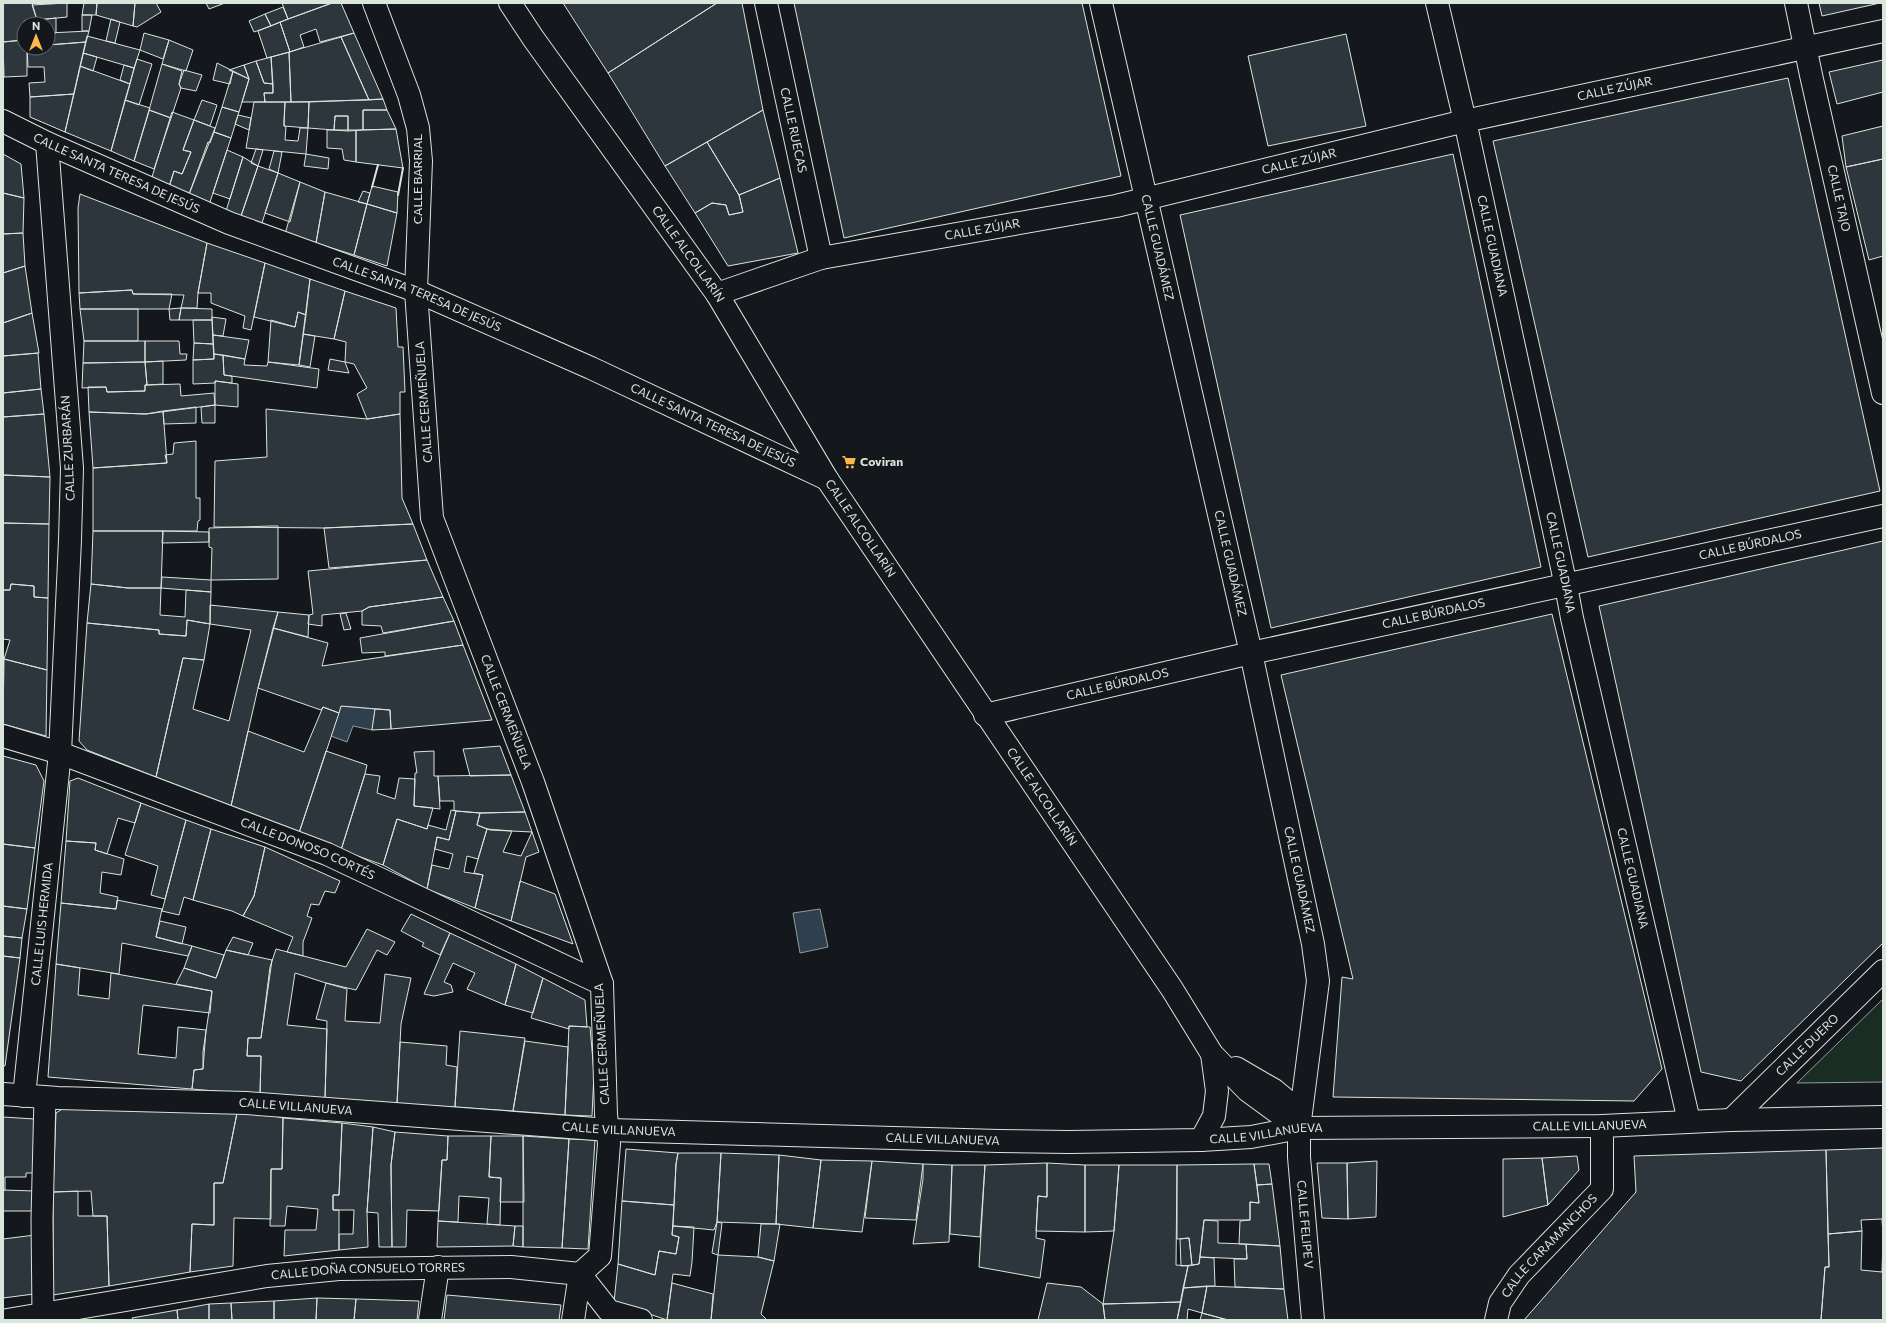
<svg xmlns="http://www.w3.org/2000/svg" width="1886" height="1323" font-family="Commissioner,sans-serif">
	<style>
		.green { fill: #1a2d24; stroke: #939e99 }
		.water { fill: #2f3f4d; stroke: #939e99 }
		.building { fill: #2c363c; stroke: #d8e6dc }
		.lines { fill: none; stroke-linecap: round; stroke-linejoin: round }
		.pedestrian-casing { stroke: #d8e6dc; stroke-width: 23 }
		.minor-casing { stroke: #d8e6dc; stroke-width: 24 }
		.pedestrian { stroke: #14181c; stroke-width: 21 }
		.minor { stroke: #14181c; stroke-width: 22 }
		.wall { stroke: #d8e6dc; stroke-width: 2 }
		.labels { text-anchor: middle; stroke-width: 3; stroke-linejoin: round; paint-order: stroke }
		.street-label { font-size: 12px; fill: #d8e6dc; stroke: #14181c }
		.poi-label { font-size: 12px; font-weight: bold; fill: #d8e6dc; stroke: #14181c; text-anchor: start }
	</style>
	<rect width="100%" height="100%" fill="#14181c"/>
	<path class="green" d="M1883,999V1082L1797,1083Z"/>
	<path class="water" d="M341,706L375,709L372,730L353,726L347,742L331,736Z
		M820,909L828,947L800,953L793,913Z"/>
	<path class="building" d="M3,3H32L37,20L24,21V40L3,42Z
		M67,3V17L37,20L32,5Z
		M84,3H97L96,15H82Z
		M97,3H135L133,26L96,15Z
		M135,3H156L161,12L137,27L133,26Z
		M206,3H225L209,9Z
		M282,3H332L288,19Z
		M332,3H341L354,33L320,42L316,29L300,35L304,47L290,52L280,22Z
		M563,3H717L608,73Z
		M717,3H742L763,110L665,166L608,73Z
		M794,3H1082L1121,176L844,238Z
		M1819,3H1880L1822,16Z
		M283,7L288,19L271,26L265,14Z
		M265,14L271,26L254,32L249,21Z
		M82,15H92L89,31H82Z
		M56,18V33H48V24H24V21Z
		M111,19L120,22L115,43L106,41Z
		M280,22L290,52L267,58L258,31Z
		M89,31L86,42L48,45V33Z
		M144,33L169,40L163,59L140,50Z
		M354,33L383,99L369,100L341,37Z
		M1346,34L1366,126L1268,146L1248,56Z
		M87,36L140,50L134,68L83,53Z
		M341,37L369,100L291,102L289,52Z
		M24,40V48H27V76L4,77L3,42Z
		M169,40L193,50L186,71L162,64Z
		M86,42L74,94L30,97L29,83L45,82L44,67H28L27,48H48V45Z
		M289,52L291,102H265L264,93H273L271,57Z
		M83,53L97,57L93,71L80,66Z
		M271,57L273,84L264,83L256,61Z
		M137,59L152,64L139,105L125,100Z
		M1883,60V92L1837,104L1829,72Z
		M256,61L264,83L273,84V93H264L265,102H242L249,79L244,65Z
		M217,63L233,71L230,84L213,80Z
		M162,64L182,71L179,84L181,88L171,118L149,110Z
		M124,65L134,68L130,84L120,80Z
		M244,65L249,79L229,70Z
		M80,66L130,84L111,151L65,132Z
		M184,70L202,75L196,91L181,88L179,84Z
		M233,71L249,79L239,112L222,107Z
		M1788,78L1880,491L1588,557L1493,141Z
		M74,94L65,132L30,117V97Z
		M383,99L387,110H363V130L348,131V116H335L334,130L308,128L309,102Z
		M125,100L150,108L134,161L111,151Z
		M202,100L217,105L210,126L194,120Z
		M254,102H285L284,120V126L286,127L285,140L298,141L300,128H308L306,154L246,148Z
		M285,102H309L308,128L284,126Z
		M222,107L239,112L231,138L214,132Z
		M149,110L171,118L154,169L134,161Z
		M363,110H387L396,129L363,130Z
		M763,110L780,178L739,195L707,142Z
		M172,112L194,120L183,150L191,152L182,174L174,171L169,187L152,177Z
		M238,115L251,118L249,130L235,124Z
		M335,116H348V131L334,130Z
		M194,120L215,128L188,197L169,187L174,171L182,174L191,152L183,150Z
		M1883,126V159L1846,167L1842,136Z
		M396,129L403,168L356,162V130Z
		M327,130H356V162L344,160L342,149L327,148Z
		M214,132L231,138L210,202L207,206L188,197L208,142L210,143Z
		M707,142L739,195L743,212L729,215L726,205L712,203L695,213L665,166Z
		M256,149L263,150L258,166L251,163Z
		M227,150L243,157L230,199L213,193Z
		M274,151L282,152L278,173L269,169Z
		M3,154L21,164L24,198L3,193V195Z
		M306,154L329,158L328,169L304,166Z
		M1453,154L1541,567L1271,628L1180,215Z
		M243,157L258,166L240,219L225,214Z
		M1883,159V256L1869,260L1846,167Z
		M258,166L278,173L261,226L240,219Z
		M278,173L300,182L290,222L265,213Z
		M780,178L798,253L728,266L695,213L712,203L726,205L729,215L743,212L739,195Z
		M300,182L325,192L316,243L285,234Z
		M372,186L398,192L397,213L367,204Z
		M363,191L370,193L367,204L358,202Z
		M325,192L367,204L354,255L316,243Z
		M3,193L24,198L23,233L3,234Z
		M80,194L207,243L198,293L197,308H181L184,295L133,294L132,290L79,293L78,208Z
		M367,204L397,213L387,266L354,255Z
		M23,233L25,266L3,273V234Z
		M207,243L265,263L251,330L243,328L245,316L211,303V293H198Z
		M265,263L310,279L306,315L298,312L295,327L254,317Z
		M25,266L32,313L3,323V273Z
		M310,279L345,291L334,339L303,334Z
		M132,290L133,294H172L169,309H80L79,293Z
		M345,291L396,308L398,347H403L405,392H400V414L367,419L357,394L367,388L354,364L345,362L346,342L334,339Z
		M181,308L212,309V320H179Z
		M181,308L179,320H170L169,309Z
		M80,309H138V341H84Z
		M298,312L306,315L299,365L268,362L271,320L295,327Z
		M32,313L39,353L3,356V323Z
		M212,317L226,319L223,336L213,335Z
		M193,320H212L213,344L194,343Z
		M303,334L315,336L310,367L299,365Z
		M213,335L249,340L245,359L214,354Z
		M84,341H145V362L83,363Z
		M145,341H179L180,354H187L186,360L145,362Z
		M194,343L213,344L214,359L193,360Z
		M38,353L41,389L3,393V356Z
		M214,354L223,355L224,375L232,376V383L215,381V383L193,384V360L214,359Z
		M223,355L245,359L244,365L267,366L268,362L319,369L317,388L224,375Z
		M330,359L345,362L349,373L328,370Z
		M163,361V384L147,385L145,362Z
		M145,362L147,385H145V391L107,392L106,387L82,388L83,363Z
		M215,381L238,384V407L215,405Z
		M180,384L181,396L214,393L215,405L146,414L89,412L88,387H106L107,392L145,391V385H147Z
		M41,389L44,414L3,417V393Z
		M215,405V423H202L201,407Z
		M196,407V423L164,424L163,411Z
		M266,409L367,419L400,414L402,498L413,524L324,528L214,527L215,461L267,457Z
		M163,411L167,463L93,468L89,412L146,414Z
		M44,414L50,477L3,475V417Z
		M196,441V498H200V520L198,521L197,531H93V468L167,463L165,455L173,454L174,443Z
		M3,475L50,477L49,524L3,523Z
		M3,523L49,524L48,598L34,597V586L11,584L10,590H3Z
		M413,524L427,560L329,568L324,528Z
		M271,526H278V579L211,580L212,548L209,547V528Z
		M93,531H163L161,588H128L91,584Z
		M163,531L209,532V542L162,543Z
		M1883,541V943L1741,1081L1701,1072L1599,606Z
		M427,560L443,597L369,607L362,611L322,615V626L308,624L309,615L313,614L308,571Z
		M162,577L211,580V592L161,588Z
		M11,584L34,586V597L48,598L47,670L4,659L10,640L3,639V590H10Z
		M91,584L128,588H161L160,615L185,617L186,590L211,592L210,624L187,620L186,636L159,634V630L87,623Z
		M443,597L454,621L383,633L381,626L362,625V611L369,607Z
		M210,605L278,612L258,688L231,806L156,777L183,658L204,660L193,709L229,721L251,630L210,624Z
		M278,612L309,615L308,637L273,628Z
		M346,613L351,629L344,630L340,614Z
		M1552,614L1662,1069L1634,1101L1333,1097L1342,977L1353,979L1281,675Z
		M187,620L210,624L204,660L183,658L156,777L87,750L79,741L87,623L159,630V634L186,636Z
		M454,621L463,645L385,656V652L362,653L360,638Z
		M273,628L328,643L322,666L463,645L492,720L391,729L390,710L341,706L339,713L323,707L321,710L258,688Z
		M4,659L47,670L46,736L3,724Z
		M323,707L339,713L299,833L231,806L248,731L304,752Z
		M375,709L390,710L391,729L372,730Z
		M500,746L511,775L470,776L463,749Z
		M326,751L367,765L365,774L341,850L299,833Z
		M434,751V776H438L440,809L414,806L415,773H417L414,752Z
		M3,756L36,765L44,781L35,848L3,844Z
		M365,774L380,776L377,793L395,799L399,778L415,779L414,806L433,808L427,829L397,819L383,865L341,850Z
		M511,775L525,812L480,813L456,811L454,810V801H440L438,776Z
		M78,778L141,803L135,823L118,818L107,854L95,850L96,843L66,841L70,781Z
		M141,803L186,820L165,899L151,895L158,866L125,855Z
		M451,810L456,811L449,840L437,837L427,889L383,865L397,819L427,829L428,825L446,830Z
		M456,811L480,813L477,825L487,829L478,859L467,856L464,872L483,875L475,908L427,889L432,865L449,869L453,854L435,849L437,837L449,840Z
		M525,812L532,832L490,830L477,825L480,813Z
		M186,820L211,829L193,900L184,897L179,915L162,911Z
		M211,829L265,847L254,896L243,916L232,911L193,900Z
		M487,829L512,831L503,852L521,856L532,832L539,852L526,857L511,921L475,908L483,875L474,873Z
		M66,841L96,843L95,850L124,859L121,875L102,872L100,893L118,897L116,909L61,903Z
		M3,844L35,848L27,909L3,906Z
		M265,847L340,881L335,893L325,891L319,905L311,904L307,916L312,918L303,942V956L287,952L293,937L243,916L254,896Z
		M520,881L555,894L573,944L511,921Z
		M117,900L162,909L156,937L192,946L188,956L122,943L119,974L56,964L61,903L116,909Z
		M3,906L27,909L22,938L3,936Z
		M411,914L450,933L440,955L422,946L424,943L401,931Z
		M160,921L186,927L182,944L156,937Z
		M367,929L395,942L387,955L377,950L356,990L326,983L295,973L287,1025L327,1029L325,1099L260,1095L261,1056H247L248,1038H261L270,967L276,949L346,967Z
		M450,933L516,964L505,1005L467,989L475,973L453,963L444,982L451,985L453,992L434,996L424,994Z
		M3,936L22,938L20,958L3,956Z
		M233,937L253,943L248,955L226,950Z
		M192,946L224,955L216,978L184,968Z
		M226,950L272,960L261,1038H248L247,1056H261L260,1095L192,1089L194,1070L203,1069V1052L212,991L176,984L184,968L216,978Z
		M3,956L20,958L5,1066H3Z
		M56,964L80,968L78,995L109,999L111,973L212,991L210,1013L143,1005L138,1054L176,1058L178,1027L206,1030L203,1069L194,1070L192,1089L48,1077Z
		M516,964L543,978L533,1013L505,1005Z
		M385,974L411,978L401,1024L397,1104L325,1099L327,1021L316,1019L326,983L347,989L345,1021L380,1023Z
		M543,978L585,1000L587,1027L569,1026V1029L531,1018Z
		M569,1026L590,1027L594,1073L592,1116L565,1115Z
		M460,1031L525,1038L513,1111L455,1107Z
		M525,1041L568,1047L565,1115L513,1111Z
		M400,1042L447,1046L446,1065L457,1067L455,1107L397,1104Z
		M72,1103L238,1108L223,1183H214V1225L192,1224L190,1272L109,1286L107,1216H93L91,1191L53,1192L56,1113Z
		M238,1108L283,1118L282,1169H271V1219L234,1218L233,1266L190,1272L192,1224L214,1225V1183H223Z
		M3,1117L35,1119V1173H26V1177H5V1190H3Z
		M283,1118L342,1123L339,1195H333V1210H339V1250L284,1256L285,1230H316L318,1209L287,1206L285,1226H270L271,1169H282Z
		M342,1123L373,1127L367,1212L368,1247L339,1250V1234H353L354,1210H333V1195H339Z
		M373,1127L395,1132L391,1165L392,1247H379L378,1213L367,1212Z
		M395,1132L448,1136L447,1160H442L439,1211L407,1210L406,1247H392L391,1165Z
		M448,1136H491L489,1177L501,1178L500,1225L487,1224L489,1198L459,1196L458,1222L438,1221L442,1160H447Z
		M491,1136H523L524,1202H500L501,1178L489,1177Z
		M523,1136L569,1139L562,1248L523,1247Z
		M569,1139L595,1140L588,1249L562,1248Z
		M1883,1148V1236L1882,1219L1861,1220L1862,1231L1828,1234L1826,1150Z
		M626,1149L678,1153L676,1164L674,1205L622,1201Z
		M1826,1150L1829,1267H1825L1821,1320H1524L1636,1192L1634,1156Z
		M678,1153H721L717,1222L714,1230L673,1226L676,1164Z
		M721,1153L779,1155L776,1224L717,1222Z
		M779,1155L821,1160L813,1228L776,1224Z
		M1577,1156L1579,1170L1548,1205L1542,1158Z
		M1542,1158L1548,1205L1503,1217V1159Z
		M821,1160L872,1161L862,1232L813,1228Z
		M872,1161L923,1164L916,1220L865,1218Z
		M1377,1161L1376,1217L1348,1219L1347,1163Z
		M1047,1163V1197L1038,1196L1036,1238L1045,1240L1040,1278L979,1267L985,1165Z
		M1047,1163L1085,1165V1232L1036,1231L1038,1196L1047,1197Z
		M1317,1163H1347L1348,1219L1322,1218Z
		M923,1164L952,1165L949,1242L913,1244L923,1179Z
		M1254,1164L1259,1203L1250,1202V1220H1204L1199,1264L1192,1265L1189,1238L1177,1239V1165Z
		M1254,1164H1269L1272,1184L1257,1185Z
		M952,1165H985L980,1237L950,1234Z
		M1085,1165H1119L1114,1231L1085,1232Z
		M1119,1165H1177L1176,1265L1188,1266L1181,1302L1103,1304L1114,1231Z
		M1272,1184L1280,1246L1239,1244L1240,1221L1250,1220V1202L1259,1203L1257,1185Z
		M3,1190L35,1191V1211H3Z
		M78,1191V1216H107L109,1286L53,1295V1192Z
		M622,1201L674,1205L672,1235L679,1237L676,1254L659,1251L655,1275L618,1264Z
		M1204,1220L1218,1221V1243L1246,1244L1247,1259L1200,1257Z
		M438,1221L515,1226L513,1246L437,1247Z
		M717,1222L722,1223L718,1255L712,1253Z
		M761,1224H780L774,1261L758,1257Z
		M515,1226H523V1247L513,1246Z
		M673,1226L694,1227L692,1262L690,1276L673,1274L667,1320L614,1302L618,1264L655,1275L659,1251L676,1254L679,1237L672,1235Z
		M1862,1231L1861,1270L1882,1272L1883,1241V1320H1821L1825,1267H1829L1828,1234Z
		M35,1235L34,1294L3,1298V1239Z
		M1189,1238L1192,1265L1181,1266L1180,1239Z
		M1246,1244L1280,1246L1284,1289L1235,1287L1234,1259H1247Z
		M718,1255L758,1257L774,1261L761,1314L767,1320H711Z
		M1200,1257L1214,1258L1215,1286L1183,1288L1188,1266L1199,1264Z
		M672,1283L713,1294L711,1320H667Z
		M1047,1283L1081,1287L1103,1304L1105,1320H1038Z
		M1207,1286L1202,1313L1188,1309L1187,1320H1177L1183,1288Z
		M1207,1286L1284,1289L1288,1320H1228L1202,1313Z
		M447,1295L561,1305L559,1320H444Z
		M317,1298L356,1299L354,1320H316Z
		M317,1298L316,1320H274V1301Z
		M356,1299L419,1301L417,1320H354Z
		M274,1301V1320H232L231,1303Z
		M1181,1302L1177,1320H1105L1103,1304Z
		M231,1303L232,1320H209V1304Z
		M209,1304V1320H178L177,1310Z
		M177,1310L178,1320H133L132,1318Z
		M1202,1313L1228,1320H1200Z"/>
	<g class="lines">
		<defs>
			<path id="pedestrian" d="M43,1314L42,1219L45,1097"/>
			<g id="minor">
				<path id="s1" d="M510,3L533,38L717,294L827,479L1172,989L1212,1054L1247,1090L1299,1128"/>
				<path id="s2" d="M766,3L821,258"/>
				<path id="s3" d="M1101,3L1251,653L1313,944L1318,981L1299,1128V1157L1313,1320"/>
				<path id="s4" d="M1437,3L1465,121L1566,586L1572,618L1689,1121"/>
				<path id="s5" d="M1796,3L1811,75L1883,393"/>
				<path id="s6" d="M3,121L47,143L229,223L416,291L591,368L827,479"/>
				<path id="s7" d="M717,294L821,258L1116,206L1465,121L1883,31"/>
				<path id="s8" d="M985,715L1251,653L1883,516"/>
				<path id="s9" d="M3,736L60,753L327,854L602,984"/>
				<path d="M1236,1068L1274,1090L1286,1100L1299,1128"/>
				<path id="s10" d="M3,1094L58,1098L246,1103L609,1130L999,1141L1069,1142L1201,1140L1251,1137L1299,1128L1602,1126L1731,1120L1883,1117"/>
				<path id="s11" d="M24,1096L60,753L70,540L72,468L47,143"/>
				<path id="s12" d="M1731,1120L1883,971"/>
				<path d="M1201,1140L1214,1116L1217,1091L1212,1054"/>
				<path d="M580,1274L609,1311L641,1320"/>
				<path id="s13" d="M7,1320L267,1276L339,1269L511,1267L580,1274L600,1256L609,1144L606,1114L602,984L533,782L432,518L416,291L421,161L418,128L409,95L374,3"/>
				<path d="M430,1320L438,1267"/>
				<path d="M573,1320L580,1274"/>
				<path id="s14" d="M1496,1320L1500,1303L1519,1275L1602,1189V1126"/>
			</g>
		</defs>
		<use href="#pedestrian" class="pedestrian-casing"/>
		<use href="#minor" class="minor-casing"/>
		<use href="#pedestrian" class="pedestrian"/>
		<use href="#minor" class="minor"/>
		<path class="wall" d="M372,187L378,165
			M398,195L403,168"/>
	</g>
	<defs>
		<symbol id="supermarket-bare" viewBox="-9 -9 18 18"><path d="M-6-5.5h2.5l.6 2H6L4.5 2H-2.5L-4.4-4H-6ZM-1.5 3.2a1.3 1.3 0 1 0 .1 0ZM3 3.2a1.3 1.3 0 1 0 .1 0Z" fill="#ffb74d" stroke="#14181c" stroke-width="2.5" paint-order="stroke"/></symbol>
	</defs>
	<g fill-rule="evenodd">
		<use href="#supermarket-bare" x="839" y="452" width="20" height="20"/>
	</g>
	<g class="labels">
		<g class="street-label">
			<text dy="4" stroke="none"><textPath href="#s7" startOffset="922">CALLE ZÚJAR</textPath></text>
			<text dy="4" stroke="none"><textPath href="#s2" startOffset="130">CALLE RUECAS</textPath></text>
			<text dy="4" stroke="none"><textPath href="#s7" startOffset="598">CALLE ZÚJAR</textPath></text>
			<text dy="4" stroke="none"><textPath href="#s6" startOffset="125">CALLE SANTA TERESA DE JESÚS</textPath></text>
			<text transform="translate(418 179) rotate(-90)" y="4">CALLE BARRIAL</text>
			<text dy="4" stroke="none"><textPath href="#s5" startOffset="200">CALLE TAJO</textPath></text>
			<text dy="4" stroke="none"><textPath href="#s7" startOffset="274">CALLE ZÚJAR</textPath></text>
			<text dy="4" stroke="none"><textPath href="#s4" startOffset="249">CALLE GUADIANA</textPath></text>
			<text dy="4" stroke="none"><textPath href="#s3" startOffset="251">CALLE GUADÁMEZ</textPath></text>
			<text dy="4" stroke="none"><textPath href="#s1" startOffset="308">CALLE ALCOLLARÍN</textPath></text>
			<text dy="4" stroke="none"><textPath href="#s6" startOffset="449">CALLE SANTA TERESA DE JESÚS</textPath></text>
			<text transform="translate(424 402) rotate(-94)" y="4">CALLE CERMEÑUELA</text>
			<text dy="4" stroke="none"><textPath href="#s6" startOffset="773">CALLE SANTA TERESA DE JESÚS</textPath></text>
			<text transform="translate(68 448) rotate(-93)" y="4">CALLE ZURBARÁN</text>
			<text dy="4" stroke="none"><textPath href="#s1" startOffset="632">CALLE ALCOLLARÍN</textPath></text>
			<text dy="4" stroke="none"><textPath href="#s8" startOffset="784">CALLE BÚRDALOS</textPath></text>
			<text dy="4" stroke="none"><textPath href="#s3" startOffset="575">CALLE GUADÁMEZ</textPath></text>
			<text dy="4" stroke="none"><textPath href="#s4" startOffset="573">CALLE GUADIANA</textPath></text>
			<text dy="4" stroke="none"><textPath href="#s8" startOffset="460">CALLE BÚRDALOS</textPath></text>
			<text dy="4" stroke="none"><textPath href="#s8" startOffset="136">CALLE BÚRDALOS</textPath></text>
			<text transform="translate(506 712) rotate(69)" y="4">CALLE CERMEÑUELA</text>
			<text dy="4" stroke="none"><textPath href="#s1" startOffset="956">CALLE ALCOLLARÍN</textPath></text>
			<text dy="4" stroke="none"><textPath href="#s9" startOffset="325">CALLE DONOSO CORTÉS</textPath></text>
			<text dy="4" stroke="none"><textPath href="#s4" startOffset="897">CALLE GUADIANA</textPath></text>
			<text dy="4" stroke="none"><textPath href="#s3" startOffset="899">CALLE GUADÁMEZ</textPath></text>
			<text dy="4" stroke="none"><textPath href="#s11" startOffset="173">CALLE LUIS HERMIDA</textPath></text>
			<text transform="translate(602 1044) rotate(-93)" y="4">CALLE CERMEÑUELA</text>
			<text dy="4" stroke="none"><textPath href="#s12" startOffset="107">CALLE DUERO</textPath></text>
			<text dy="4" stroke="none"><textPath href="#s10" startOffset="293">CALLE VILLANUEVA</textPath></text>
			<text dy="4" stroke="none"><textPath href="#s10" startOffset="1589">CALLE VILLANUEVA</textPath></text>
			<text dy="4" stroke="none"><textPath href="#s10" startOffset="617">CALLE VILLANUEVA</textPath></text>
			<text dy="4" stroke="none"><textPath href="#s10" startOffset="1265">CALLE VILLANUEVA</textPath></text>
			<text dy="4" stroke="none"><textPath href="#s10" startOffset="941">CALLE VILLANUEVA</textPath></text>
			<text dy="4" stroke="none"><textPath href="#s3" startOffset="1247">CALLE FELIPE V</textPath></text>
			<text dy="4" stroke="none"><textPath href="#s14" startOffset="93">CALLE CARAMANCHOS</textPath></text>
			<text dy="4" stroke="none"><textPath href="#s13" startOffset="365">CALLE DOÑA CONSUELO TORRES</textPath></text>
		</g>
		<g class="poi-label">
			<text x="860" y="466">Coviran</text>
		</g>
	</g>
	<rect width="1886" height="1323" fill="none" stroke="#d8e6dc" stroke-width="8"/>
	<g transform="translate(36 36)"><circle r="19" fill="#14181c" stroke="#626a69"/>
	<path d="M0-3L7 15L0 10L-7 15Z" fill="#ffb74d"/>
	<text y="-6" font-size="11" font-weight="bold" text-anchor="middle" fill="#d8e6dc">N</text>
	</g>
</svg>
